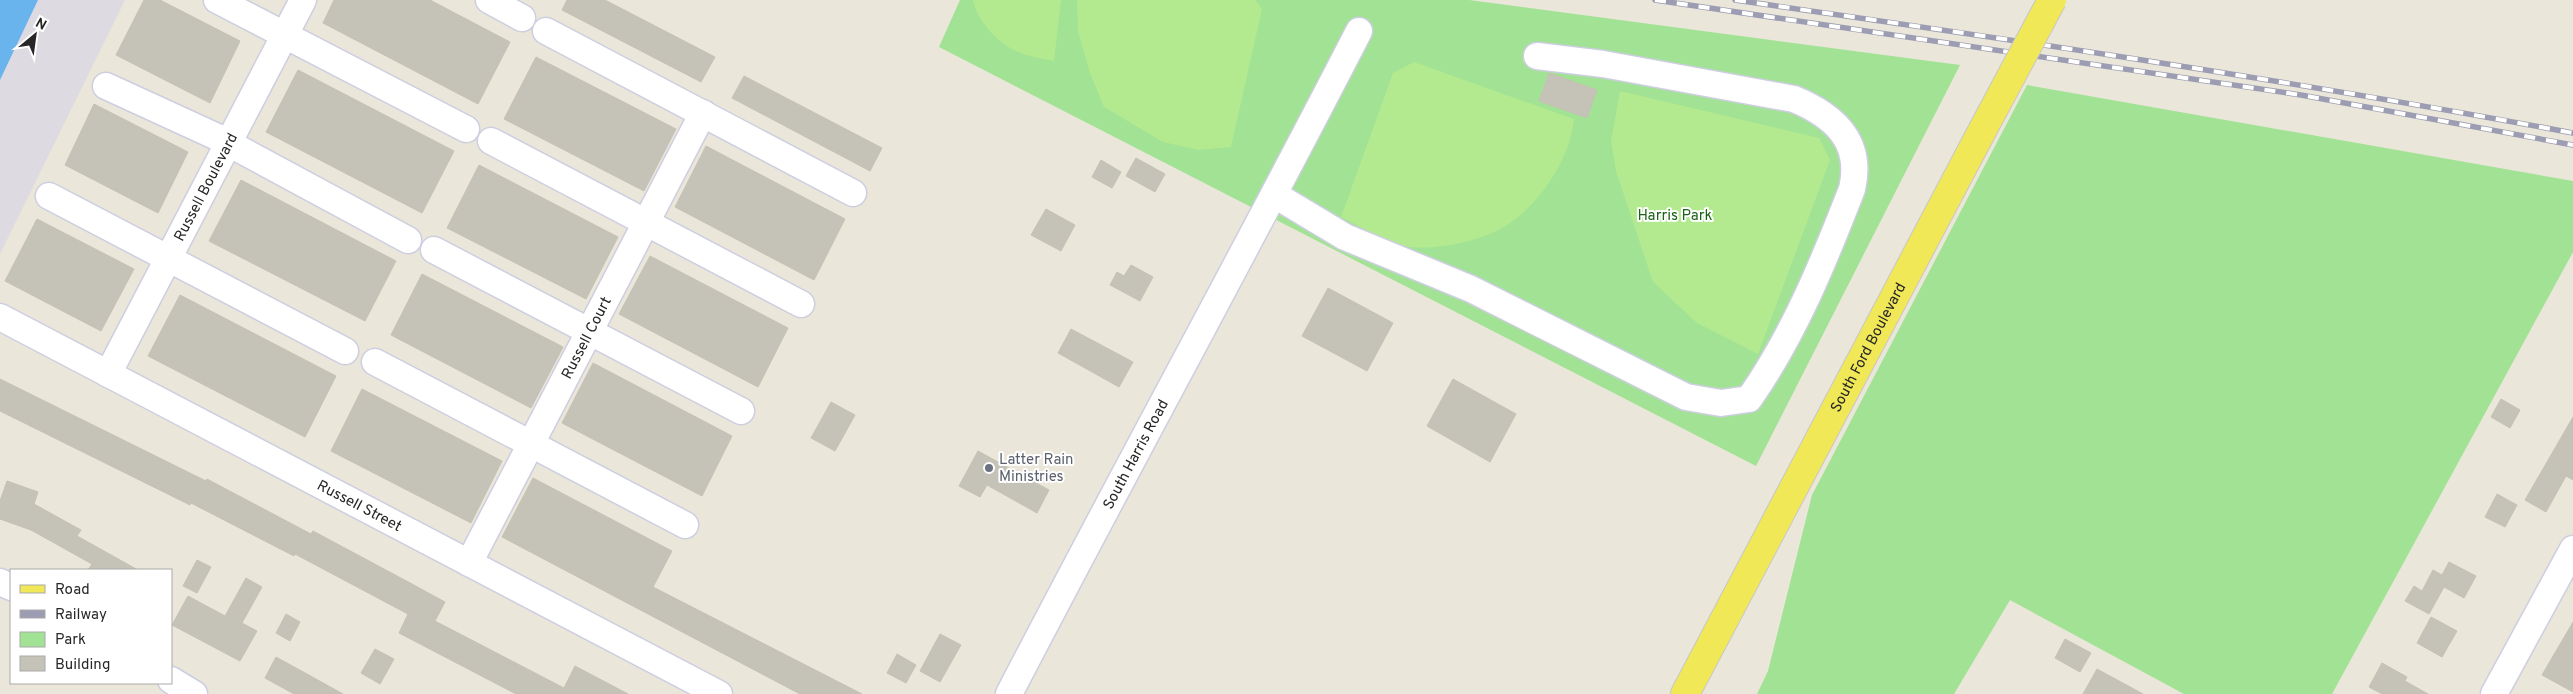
<svg xmlns="http://www.w3.org/2000/svg" width="2573" height="694" font-family="Overpass,sans-serif">
	<style>
		.industrial { fill: #dedae2 }
		.green { fill: #a1e294 }
		.pitch { fill: #b3ea8f }
		.water { fill: #6ab4ee }
		.building { fill: #c5c2b8; stroke: #c5c2b3 }
		.lines { fill: none; stroke-linecap: round; stroke-linejoin: round }
		.minor-casing { stroke: #cecee1; stroke-width: 29 }
		.major-casing { stroke: #c7c7c7; stroke-width: 30 }
		.minor { stroke: #fff; stroke-width: 26 }
		.major { stroke: #f1e857; stroke-width: 28 }
		.rail-casing { stroke: #9c9cb2; stroke-width: 5.5 }
		.rail { stroke: #fff; stroke-width: 4; stroke-dasharray: 11; stroke-linecap: butt }
		.major-bridge-casing { stroke: #c7c7c7; stroke-width: 30; stroke-linecap: butt }
		.major-bridge { stroke: #f1e857; stroke-width: 28 }
		.worship-dot { fill: #6b7280; stroke: #fff; stroke-width: 2 }
		.labels { text-anchor: middle; stroke-width: 4; stroke-linejoin: round; paint-order: stroke }
		.street-label { font-size: 15px; fill: #272727; stroke: #fff }
		.park-label { font-size: 15px; fill: #1b6319; stroke: #fff }
		.worship-label { font-size: 15px; fill: #5b616d; stroke: #fff; text-anchor: start }
	</style>
	<rect width="100%" height="100%" fill="#eae6d9"/>
	<path class="industrial" d="M0,0H125L0,254Z"/>
	<path class="green" d="M960,0H1469L1960,65L1756,466L939,47Z
		M2027,85L2573,181V252L2332,694H2184L2010,600L1954,694H1757L1768,671L1812,495Z"/>
	<path class="pitch" d="M973,0H1061L1054,61C1044,59 1032,57 1023,54C1000,46 978,23 973,0Z
		M1077,0H1255L1262,9L1231,147L1198,150L1163,142L1104,107L1090,73L1078,32Z
		M1414,62L1574,119C1570,158 1542,201 1510,223C1485,241 1433,252 1404,246C1387,243 1358,225 1341,217L1393,73Z
		M1620,91L1819,138L1830,160L1758,354L1697,323L1653,282L1616,171L1611,141Z"/>
	<path class="water" d="M0,0H38L0,80Z"/>
	<path class="building" d="M144,0H160L240,41L210,103L116,55Z
		M334,0H430L510,42L478,104L323,23Z
		M567,0H605L715,57L701,82L562,10Z
		M536,57L676,129L644,191L504,119Z
		M298,70L454,151L422,213L266,132Z
		M1549,73L1597,90L1587,118L1539,101Z
		M744,76L882,148L870,171L732,98Z
		M94,104L188,152L158,213L65,165Z
		M706,146L845,219L814,280L675,207Z
		M1136,158L1165,174L1155,192L1126,176Z
		M1101,160L1121,172L1112,188L1092,177Z
		M479,165L618,237L586,299L447,228Z
		M241,180L396,261L365,321L209,241Z
		M1046,209L1075,225L1061,251L1031,235Z
		M37,219L134,269L101,331L5,281Z
		M650,256L788,328L758,387L619,314Z
		M1131,265L1153,277L1140,301L1110,285L1117,272L1124,276Z
		M422,274L563,347L531,408L391,335Z
		M1328,288L1393,323L1367,371L1302,336Z
		M180,295L336,376L305,437L148,356Z
		M1071,329L1133,362L1119,387L1058,353Z
		M593,363L732,436L702,496L562,423Z
		M0,379L206,481L207,479L311,534L313,531L412,584L445,602L435,621L564,688L575,666L628,694H516L399,633L408,614L295,554L294,556L191,503L190,505L0,411Z
		M1453,379L1516,414L1490,462L1427,426Z
		M362,389L502,461L471,523L331,451Z
		M2501,399L2520,410L2510,428L2491,417Z
		M831,402L855,415L835,451L811,438Z
		M2573,417V480L2566,476L2546,512L2525,500Z
		M978,451L1049,490L1037,513L987,485L980,497L959,486Z
		M533,478L672,551L653,587L862,694H800L502,537Z
		M7,481L38,492L34,504L81,530L77,536L138,570H88L92,564L31,530L0,519V501Z
		M2497,494L2517,505L2505,527L2485,517Z
		M197,560L211,567L197,593L183,586Z
		M2449,562L2476,576L2464,598L2444,587L2429,614L2405,601L2414,586L2422,591L2433,570L2442,575Z
		M246,578L262,587L242,623L257,631L240,661L172,625L188,596L225,616Z
		M286,614L300,622L290,641L276,633Z
		M2431,617L2457,631L2442,657L2417,643Z
		M2573,622V692L2542,675Z
		M940,634L961,645L940,682L920,671Z
		M2065,639L2091,653L2080,672L2055,658Z
		M375,649L394,659L380,684L361,673Z
		M897,654L916,665L906,683L887,673Z
		M276,657L307,674L343,694H294L265,678Z
		M2382,663L2407,677L2405,681L2428,694H2382L2369,687Z
		M2097,669L2143,694H2083Z"/>
	<g class="lines">
		<defs>
			<g id="minor">
				<path d="M217,0L466,129"/>
				<path d="M489,0L522,18"/>
				<path d="M546,31L853,193"/>
				<path d="M106,86L215,136L408,240"/>
				<path d="M491,141L801,304"/>
				<path d="M1275,195L1345,237L1471,289L1686,397L1721,403L1749,399C1794,335 1824,261 1852,189C1863,142 1835,116 1794,99L1603,64L1537,56"/>
				<path d="M49,196L345,351"/>
				<path d="M434,250L741,411"/>
				<path id="s1" d="M0,317L719,694"/>
				<path d="M375,362L685,525"/>
				<path id="s2" d="M108,374L303,0"/>
				<path id="s3" d="M469,563L703,113"/>
				<path d="M0,582L11,587"/>
				<path d="M171,680L194,694"/>
				<path id="s4" d="M1009,694C1124,472 1245,253 1359,31"/>
				<path d="M2494,694L2573,549"/>
			</g>
			<g id="major">
				<path id="s5" d="M1685,694L1982,131"/>
			</g>
		</defs>
		<use href="#minor" class="minor-casing"/>
		<use href="#major" class="major-casing"/>
		<use href="#minor" class="minor"/>
		<use href="#major" class="major"/>
		<defs>
			<path id="rail" d="M1655,0L2301,95L2573,145
				M1735,0C2015,40 2295,81 2573,133"/>
		</defs>
		<use href="#rail" class="rail-casing"/>
		<use href="#rail" class="rail"/>
		<defs>
			<path id="major-bridge" d="M1982,131L2052,0"/>
		</defs>
		<use href="#major-bridge" class="major-bridge-casing"/>
		<use href="#major-bridge" class="major-bridge"/>
	</g>
	<circle class="worship-dot" cx="989" cy="468" r="5"/>
	<g class="labels">
		<g class="street-label">
			<text dy="5" stroke="none"><textPath href="#s2" startOffset="211">Russell Boulevard</textPath></text>
			<text dy="5" stroke="none"><textPath href="#s3" startOffset="254">Russell Court</textPath></text>
			<text dy="5" stroke="none"><textPath href="#s5" startOffset="392">South Ford Boulevard</textPath></text>
			<text dy="5" stroke="none"><textPath href="#s4" startOffset="271">South Harris Road</textPath></text>
			<text dy="5" stroke="none"><textPath href="#s1" startOffset="406">Russell Street</textPath></text>
		</g>
		<g class="park-label">
			<text x="1675" y="220">Harris Park</text>
		</g>
		<g class="worship-label">
			<text x="999" y="464">Latter Rain<tspan x="999" dy="17">Ministries</tspan></text>
		</g>
	</g>
	<rect x="10" y="569" width="162" height="115" fill="#ffffff" stroke="#a9a9a9"/>
	<rect x="20" y="585" width="25" height="8" fill="#f1e857" stroke="#a9a9a9"/>
	<text x="55" y="594" font-size="15" fill="#272727">Road</text>
	<rect x="20" y="610" width="25" height="8" fill="#9c9cb2" stroke="#a9a9a9"/>
	<text x="55" y="619" font-size="15" fill="#272727">Railway</text>
	<rect x="20" y="632" width="25" height="15" fill="#a1e294" stroke="#a9a9a9"/>
	<text x="55" y="644" font-size="15" fill="#272727">Park</text>
	<rect x="20" y="656" width="25" height="15" fill="#c5c2b8" stroke="#a9a9a9"/>
	<text x="55" y="669" font-size="15" fill="#272727">Building</text>
	<g transform="translate(35 35) rotate(29)" stroke="#ffffff" stroke-width="4" paint-order="stroke">
	<path d="M0-4L9 19L0 12L-9 19Z" fill="#272727"/>
	<text y="-8" font-size="14" font-weight="bold" text-anchor="middle" fill="#272727">N</text>
	</g>
</svg>
